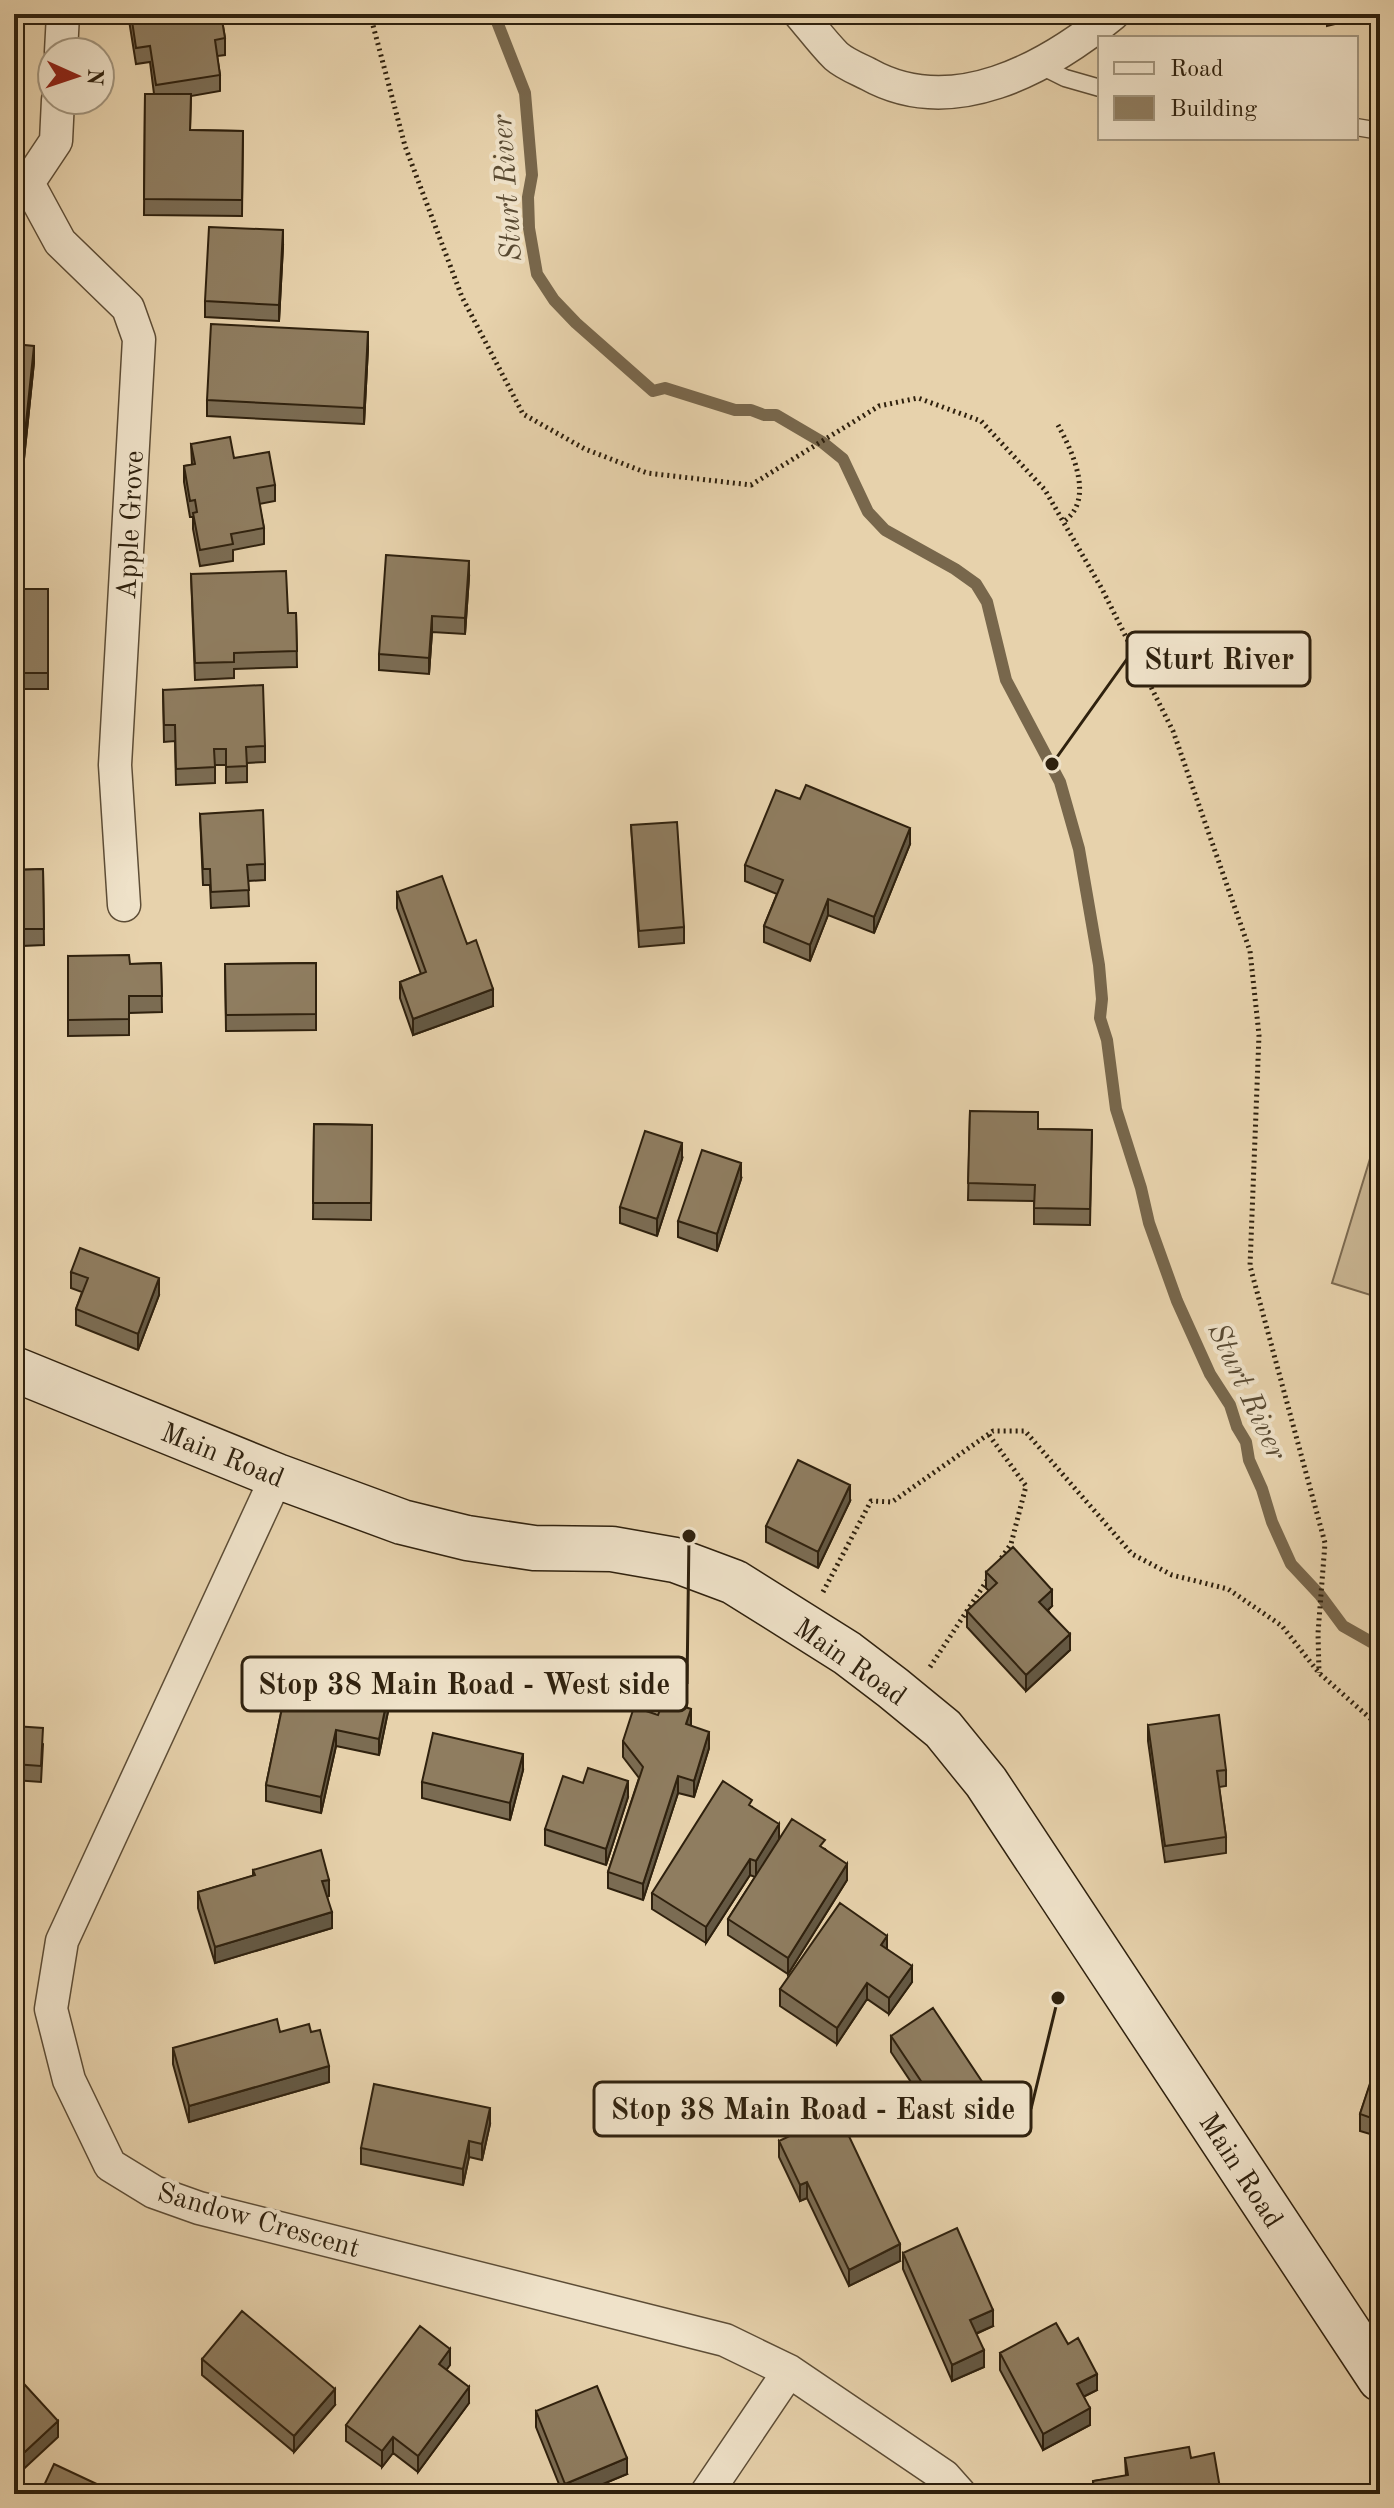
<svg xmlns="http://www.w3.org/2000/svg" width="1394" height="2508" font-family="'Old Standard TT',serif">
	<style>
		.pitch { fill: #c8b491; stroke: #7c6a50; stroke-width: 2 }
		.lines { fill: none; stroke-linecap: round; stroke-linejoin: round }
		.stream { stroke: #78674c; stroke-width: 12 }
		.service-casing { stroke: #5d4d36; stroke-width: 19 }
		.minor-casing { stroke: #5d4d36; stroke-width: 35 }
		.secondary-casing { stroke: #2f210e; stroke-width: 47 }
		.path { stroke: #2f210e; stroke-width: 5; stroke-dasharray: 2 4; stroke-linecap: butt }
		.service { stroke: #efe2c9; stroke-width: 16 }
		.minor { stroke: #efe2c9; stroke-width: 32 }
		.secondary { stroke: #efe2c9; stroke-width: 44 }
		.wall { fill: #7b6c53; stroke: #2f210e; stroke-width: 2 }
		.shaded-wall { fill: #645843; stroke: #2f210e; stroke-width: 2 }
		.building { fill: #8f7d60; stroke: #2f210e; stroke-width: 2 }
		.labels { text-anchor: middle; stroke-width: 8; stroke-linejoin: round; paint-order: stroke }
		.street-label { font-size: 28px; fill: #2f210e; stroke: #efe2c9 }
		.water-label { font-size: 30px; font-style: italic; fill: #594a32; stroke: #efe2c9 }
		.leader { fill: none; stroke: #2f210e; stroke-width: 3 }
		.callout-dot { fill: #2f210e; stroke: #efe2c9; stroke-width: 3 }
		.callout { fill: #efe2c9; stroke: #2f210e; stroke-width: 3 }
		.callout-label { font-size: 30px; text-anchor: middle; font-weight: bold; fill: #2f210e }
	</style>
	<rect width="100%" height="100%" fill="#e7d2ac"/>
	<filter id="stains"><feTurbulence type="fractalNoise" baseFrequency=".0025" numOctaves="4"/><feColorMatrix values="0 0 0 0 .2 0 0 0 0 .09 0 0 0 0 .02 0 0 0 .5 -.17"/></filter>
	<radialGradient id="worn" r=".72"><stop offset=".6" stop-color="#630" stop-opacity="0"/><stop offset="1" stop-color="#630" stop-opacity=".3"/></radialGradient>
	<path class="pitch" d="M1380,1126V1298L1332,1283Z"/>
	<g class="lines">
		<path class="stream" d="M494,14L525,93L532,175L528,197L529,228L537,274L554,300L576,323L653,391L665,388L735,410H751L764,415H776L822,442L843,459L868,512L885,530L955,569L976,584L987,602L1006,680L1060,782L1079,849L1099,965L1102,999L1100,1018L1107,1040L1116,1109L1141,1188L1149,1223L1177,1301L1210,1374L1230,1405L1237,1427L1246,1442L1249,1460L1262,1489L1272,1522L1291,1564L1320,1595L1343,1626L1380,1647"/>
		<defs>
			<path id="service" d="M1039,65L1065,78L1100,88
				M1356,127L1380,131"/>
			<path id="minor" d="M800,14C812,28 823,43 836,56C845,64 858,69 868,74C952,121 1046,69 1113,14
				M61,52L63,14
				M28,183L60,242L128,308L139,339L115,765L124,905
				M14,185L28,183L56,141L58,100
				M277,1476L62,1941L51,2009L69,2080L110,2165L154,2192L199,2208L725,2340L789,2371L944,2476L960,2494
				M706,2494L789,2371"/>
			<path id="secondary" d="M14,1369L277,1476L402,1522L467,1538L534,1548L612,1549L675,1560L734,1582L847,1653L893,1688L943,1729L986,1782L1380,2379"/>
		</defs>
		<use href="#service" class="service-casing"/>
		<use href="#minor" class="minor-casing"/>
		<use href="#secondary" class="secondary-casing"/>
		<path class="path" d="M370,14L405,146L462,297L523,414L585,449L647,473L751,485L879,406L918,398L981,421L1045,490L1102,589L1173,731L1250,951L1259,1035L1250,1266L1325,1543L1318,1633L1319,1673
			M1058,425C1072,451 1096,500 1063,522
			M989,1435L1026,1486L1011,1544L1000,1560
			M823,1592L871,1501L892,1502L993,1431H1025L1132,1554L1172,1575L1228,1589L1282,1626L1319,1673L1380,1727
			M930,1667L988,1579"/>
		<use href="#service" class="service"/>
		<use href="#minor" class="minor"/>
		<use href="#secondary" class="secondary"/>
	</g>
	<path class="wall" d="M128,14H221L225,38V55L217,56L220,75V91L191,96L190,130L243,131L242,216L144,215L145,94H154L150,62L136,64Z
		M283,246L279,321L205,317V301Z
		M14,344L34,362L21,488L14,487Z
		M368,348L364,424L207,416V400Z
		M191,444L234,458L275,485V501L259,504L264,528V544L233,550V561L200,566L193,529V517H190L184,482V466L192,465Z
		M191,574L288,613H296L297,667L234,669V678L195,680Z
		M469,577L465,634L432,632L429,674L379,670V654Z
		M14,589H48V689H14Z
		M163,690L265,746V762L247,763V782L226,783V765H215V783L176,785L175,741L164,742Z
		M14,717L23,798V814H14Z
		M800,799L910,844L874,933L828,915L810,961L764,942V926L777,894L745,881V865Z
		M200,814L265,864V880L248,881L249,906L211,908L210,885H203Z
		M631,825L684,927V943L639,947Z
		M43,869L44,945L22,946L23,982H14V870Z
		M397,892L467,944L493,1006L413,1035L400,998V982L421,974L397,908Z
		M68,956L130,964L161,963L162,1012L129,1013V1035L68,1036Z
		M316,963V1030L226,1031L225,964Z
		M970,1111L1038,1129L1092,1130L1090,1225L1034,1224V1201L968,1200Z
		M314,1124L372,1125L371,1220L313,1219Z
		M682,1159L657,1236L620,1223V1207Z
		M741,1179L717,1251L678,1237V1221Z
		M71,1272L159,1295L138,1350L76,1325V1309L82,1292L71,1288Z
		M850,1501L818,1568L766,1542V1526Z
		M986,1572L1052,1606L1048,1610L1070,1650L1026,1691L967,1627V1611L989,1591L986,1588Z
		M291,1665L390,1702L379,1755L336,1746L321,1813L266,1801V1785Z
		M1148,1725L1226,1770V1786L1219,1787L1226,1837V1853L1165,1862L1148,1741Z
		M14,1726L43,1744L41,1782L14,1780Z
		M691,1726L709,1748L694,1797L678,1793L643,1900L608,1888V1872L639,1778L623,1757V1741Z
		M523,1770L510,1820L422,1798V1782Z
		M583,1783L628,1797L606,1865L545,1845V1829Z
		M752,1807L779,1839L825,1849L847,1880L788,1974L728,1935V1919L755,1877L750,1875L706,1943L652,1909V1893Z
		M253,1870L329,1896H327L332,1928L215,1963L198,1908V1892L253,1876Z
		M887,1949L912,1982L889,2014L867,1999L837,2044L780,2006V1989Z
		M280,2032H311L329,2082L189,2122L173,2064V2048Z
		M891,2036L985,2102L943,2130L891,2052Z
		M1380,2056V2137L1360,2131V2114Z
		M490,2124L482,2160L469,2157L463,2185L361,2164V2148Z
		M779,2141L900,2261L849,2286L807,2198L800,2201L779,2157Z
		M903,2253L993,2326L976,2334L984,2367L952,2381L903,2269Z
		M1068,2344L1097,2390L1083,2397L1090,2425L1043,2450L1000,2370V2353Z
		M202,2359L335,2405L294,2452L202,2375Z
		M450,2365L446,2370L469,2403L418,2472L393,2453L382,2467L346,2441V2425Z
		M536,2411L627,2474L579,2494H563L536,2427Z
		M1125,2458H1191L1221,2494H1093V2481L1126,2476Z"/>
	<path class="shaded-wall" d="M1327,14H1376L1327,26Z
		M283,230V246L279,321V305Z
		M368,332V348L364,424V408Z
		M34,346V362L21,488V471Z
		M469,561V577L465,634V618Z
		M432,616V632L429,674V658Z
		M910,828V844L874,933V917Z
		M828,899V915L810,961V945Z
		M493,989V1006L413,1035V1019Z
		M682,1143V1159L657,1236V1219Z
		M741,1163V1179L717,1251V1234Z
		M159,1278V1295L138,1350V1334Z
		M850,1485V1501L818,1568V1552Z
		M1052,1590V1606L1039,1618V1602Z
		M22,1628V1644L14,1648V1631Z
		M1070,1634V1650L1026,1691V1675Z
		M390,1685V1702L379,1755V1739Z
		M691,1709V1725L686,1741V1724Z
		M336,1730V1746L321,1813V1797Z
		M709,1732V1748L694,1797V1781Z
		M523,1754V1770L510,1820V1803Z
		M678,1776V1793L643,1900V1884Z
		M628,1781V1797L606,1865V1849Z
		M779,1824V1840L756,1877V1861Z
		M750,1859V1875L706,1943V1927Z
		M847,1864V1880L788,1974V1958Z
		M329,1880V1896L322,1898V1881Z
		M332,1912V1928L215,1963V1947Z
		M887,1936V1952L881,1945Z
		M912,1966V1982L889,2014V1998Z
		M867,1983V1999L837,2044V2028Z
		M329,2066V2082L189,2122V2106Z
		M985,2086V2102L943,2130V2114Z
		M490,2108V2124L482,2160V2144Z
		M469,2141V2157L463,2185V2169Z
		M807,2182V2198L800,2201V2185Z
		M900,2244V2261L849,2286V2270Z
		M993,2310V2326L970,2336V2320Z
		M450,2349V2365L439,2380V2364Z
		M984,2350V2367L952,2381V2365Z
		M1097,2374V2390L1077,2400V2384Z
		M469,2387V2403L418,2472V2456Z
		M335,2389V2405L294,2452V2436Z
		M1090,2408V2425L1043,2450V2434Z
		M58,2421V2437L14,2478V2462Z
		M393,2437V2453L382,2467V2451Z
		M627,2458V2474L579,2494H565V2484Z"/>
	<path class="building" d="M131,14H221L225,38L215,40L220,75L156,85L150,46L136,48Z
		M145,94H191L190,130L243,131L242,200L144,199Z
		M209,227L283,230L279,305L205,301Z
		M211,324L368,332L364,408L207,400Z
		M14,344L34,346L21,471H14Z
		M230,437L234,458L269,452L275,485L257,488L264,528L231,534L233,544L200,550L193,513L197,512L195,500L190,501L184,466L195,464L191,444Z
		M386,555L469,561L465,618L432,616L429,658L379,654Z
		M286,571L288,613H296L297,651L234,653V662L195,663L191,574Z
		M14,589H48V673H14Z
		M263,685L265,746L246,747L247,766L226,767V749H214L215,767L176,769L175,725H164L163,690Z
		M14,717H20L23,798H14Z
		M806,785L910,828L874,917L828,899L810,945L764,926L783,880L745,865L776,790L800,799Z
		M263,810L265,864L247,865L249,890L211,892L210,869H203L200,814Z
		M677,822L684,927L639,931L631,825Z
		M43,869L44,929H22L23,966H14V870Z
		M442,876L467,944L476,940L493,989L413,1019L400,982L426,972L397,892Z
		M129,955L130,964L161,963L162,996H129V1019L68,1020V956Z
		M316,963V1014L226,1015L225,964Z
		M970,1111L1038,1112V1129L1092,1130L1090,1209L1034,1208L1035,1185L968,1183Z
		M314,1124L372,1125L371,1203H313Z
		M645,1131L682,1143L657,1219L620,1207Z
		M702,1150L741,1163L717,1234L678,1221Z
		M80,1248L159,1278L138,1334L76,1309L88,1278L71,1272Z
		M798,1460L850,1485L818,1552L766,1526Z
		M1013,1547L1052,1590L1039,1602L1070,1634L1026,1675L967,1611L997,1583L986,1572Z
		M14,1609L22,1628L14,1631Z
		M291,1665L390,1685L379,1739L336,1730L321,1797L266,1785Z
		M664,1700L691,1709L686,1724L709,1732L694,1781L678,1776L643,1884L608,1872L643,1767L623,1741L634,1707L658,1715Z
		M1219,1715L1226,1770L1217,1771L1226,1837L1165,1846L1148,1725Z
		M14,1726L43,1728L41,1766L14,1764Z
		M433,1733L523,1754L510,1803L422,1782Z
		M588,1768L628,1781L606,1849L545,1829L563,1776L583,1783Z
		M723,1781L752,1800L749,1805L779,1824L756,1861L750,1859L706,1927L652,1893Z
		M792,1819L825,1840L820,1846L847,1864L788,1958L728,1919Z
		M321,1850L329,1880L322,1881L332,1912L215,1947L198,1892L255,1875L253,1870Z
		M840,1903L887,1936L881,1945L912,1966L889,1998L867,1983L837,2028L780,1989Z
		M933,2008L985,2086L943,2114L891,2036Z
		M277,2019L280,2032L309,2024L311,2032L320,2030L329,2066L189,2106L173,2048Z
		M1379,2056H1380V2121L1360,2114Z
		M374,2084L490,2108L482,2144L469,2141L463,2169L361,2148Z
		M838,2113L900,2244L849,2270L807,2182L800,2185L779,2141Z
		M957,2228L993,2310L970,2320L984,2350L952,2365L903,2253Z
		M242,2311L335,2389L294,2436L202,2359Z
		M1056,2323L1068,2344L1078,2338L1097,2374L1077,2384L1090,2408L1043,2434L1000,2353Z
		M420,2326L450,2349L439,2364L469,2387L418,2456L393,2437L382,2451L346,2425Z
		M14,2373L58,2421L14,2462Z
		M597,2386L627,2458L565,2484L536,2411Z
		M1189,2447L1191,2458L1214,2453L1221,2494H1095L1093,2481L1128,2475L1125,2458Z
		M54,2464L118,2494H40Z"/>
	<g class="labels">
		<g class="street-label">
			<text transform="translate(129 525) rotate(-87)" y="10">Apple Grove</text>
			<text transform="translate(223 1454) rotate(22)" y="10">Main Road</text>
			<text transform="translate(851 1661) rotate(35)" y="10">Main Road</text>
			<text transform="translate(1242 2170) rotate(57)" y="10">Main Road</text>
			<text transform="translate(259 2219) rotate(16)" y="10">Sandow Crescent</text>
		</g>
		<g class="water-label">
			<text transform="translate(506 188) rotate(-94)" y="10">Sturt River</text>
			<text transform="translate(1248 1391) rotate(65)" y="10">Sturt River</text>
		</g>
	</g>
	<path class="leader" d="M1052 764L1127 659M689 1536L687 1684M1058 1998L1031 2109"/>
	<g class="callout-dot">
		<circle cx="1052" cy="764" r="8"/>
		<circle cx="689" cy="1536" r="8"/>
		<circle cx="1058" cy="1998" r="8"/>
	</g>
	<g class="callout">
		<rect x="1127" y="632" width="183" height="54" rx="8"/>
		<rect x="242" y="1657" width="445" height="54" rx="8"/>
		<rect x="594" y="2082" width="437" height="54" rx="8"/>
	</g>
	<g class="callout-label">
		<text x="1219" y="669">Sturt River</text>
		<text x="464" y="1694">Stop 38 Main Road - West side</text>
		<text x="813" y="2119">Stop 38 Main Road - East side</text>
	</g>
	<rect width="1394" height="2508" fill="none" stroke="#e7d2ac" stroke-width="48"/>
	<rect x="16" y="16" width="1362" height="2476" fill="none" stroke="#2f210e" stroke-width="4"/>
	<rect x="24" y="24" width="1346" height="2460" fill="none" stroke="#2f210e" stroke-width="2"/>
	<rect x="1098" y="36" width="260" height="104" fill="#efe2c9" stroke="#a2957e" stroke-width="2"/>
	<rect x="1114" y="62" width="40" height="12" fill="#efe2c9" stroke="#a2957e" stroke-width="2"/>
	<text x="1170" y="76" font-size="24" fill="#2f210e">Road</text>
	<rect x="1114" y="96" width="40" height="24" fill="#8f7d60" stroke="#a2957e" stroke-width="2"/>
	<text x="1170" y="116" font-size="24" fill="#2f210e">Building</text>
	<g transform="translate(76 76) rotate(93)"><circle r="38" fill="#efe2c9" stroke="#a2957e" stroke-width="2"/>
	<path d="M0-6L14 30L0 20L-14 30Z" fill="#8f2418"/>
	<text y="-12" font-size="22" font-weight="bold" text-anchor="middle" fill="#2f210e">N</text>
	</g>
	<rect width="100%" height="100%" filter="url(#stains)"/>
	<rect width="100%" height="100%" fill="url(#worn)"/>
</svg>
